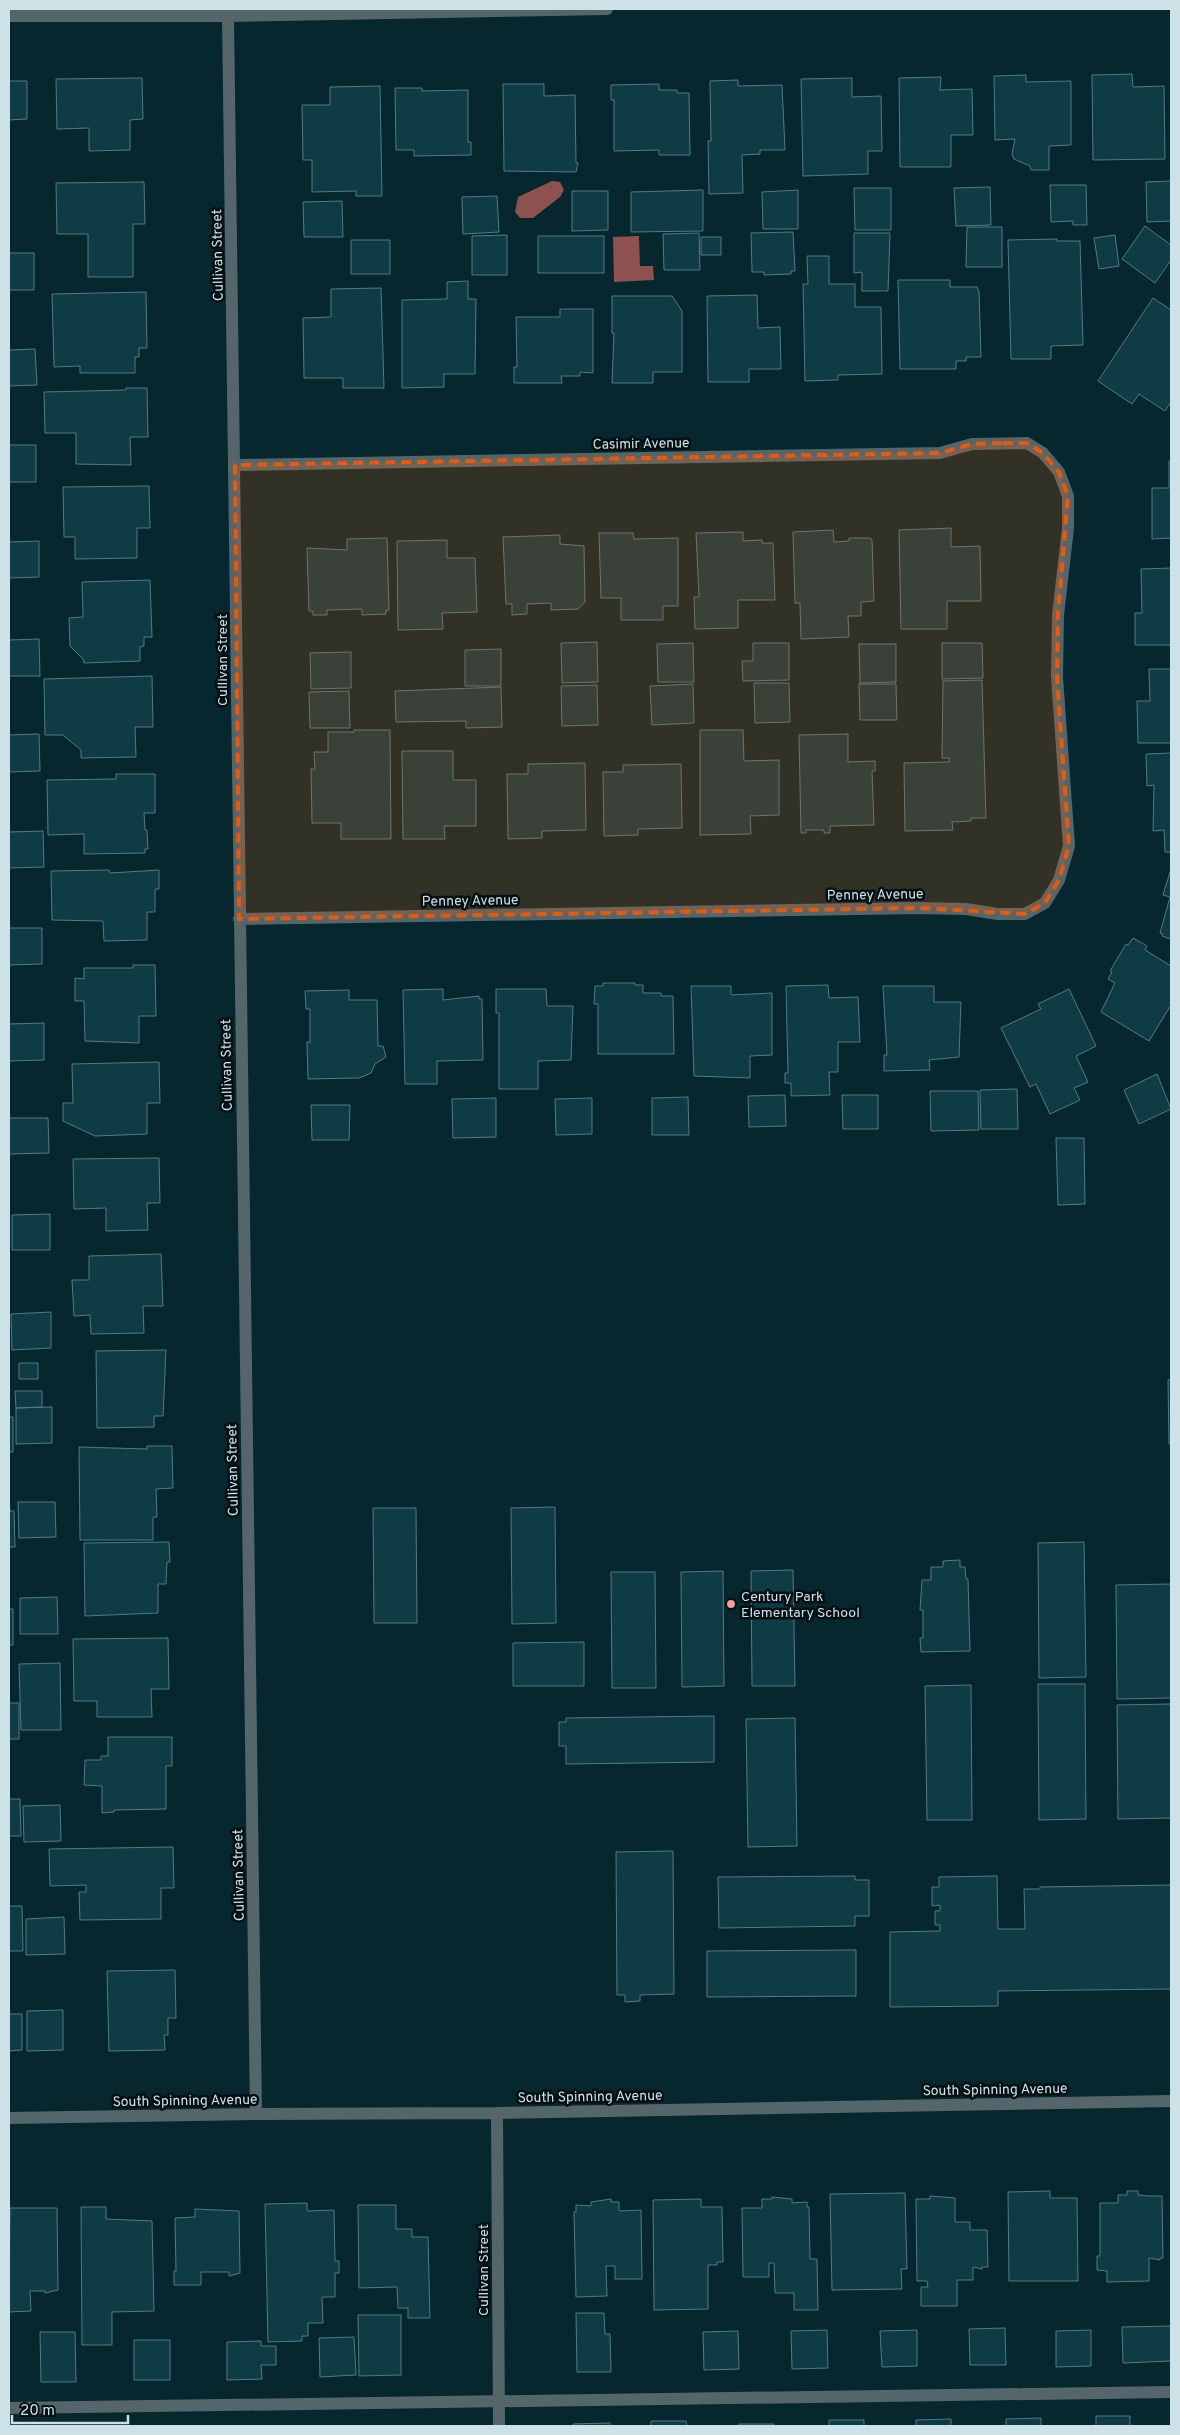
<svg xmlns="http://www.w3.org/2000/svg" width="1180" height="2435" font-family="Overpass,sans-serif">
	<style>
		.water { fill: #8d5250 }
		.building { fill: #0f3b44; stroke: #517c85 }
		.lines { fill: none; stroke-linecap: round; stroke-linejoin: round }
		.service { stroke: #55666a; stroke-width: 12 }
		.minor { stroke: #55666a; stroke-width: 12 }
		.marked { fill: #e8590c; fill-opacity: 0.2; stroke: #e8590c; stroke-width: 4; stroke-dasharray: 10 6; stroke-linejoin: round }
		.poi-dot { fill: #f59b98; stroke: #010e12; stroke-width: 2 }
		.labels { text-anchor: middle; stroke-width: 5; stroke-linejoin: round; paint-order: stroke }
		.street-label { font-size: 14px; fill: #cce2e7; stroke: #010e12 }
		.poi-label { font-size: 14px; fill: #cce2e7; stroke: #010e12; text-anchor: start }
	</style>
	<rect width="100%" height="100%" fill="#05272d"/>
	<path class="water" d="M552,181L560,182L564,190L560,197L533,218H520L515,212L518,197Z
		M639,236L640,266H653L654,280L614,282L613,237Z"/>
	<path class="building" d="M1132,74L1133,87L1164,86L1165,159L1093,160L1092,75Z
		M1026,75V82L1071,81V145L1049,146V170H1031L1030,166L1014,159L1012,154L1015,139L995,140L994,76Z
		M941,77L940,90L972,89L973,135H951V167H900L899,78Z
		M142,78L143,119L130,120V150L89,151V128L57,129L56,79Z
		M852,78V97L881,96L882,151H868V174L803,176L801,79Z
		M738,80V86L782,85L785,150H760V154L742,155L743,193L709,194L708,141H711L710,81Z
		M9,81H27V119L9,120Z
		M503,84H544V96L575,95L576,163H578L576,172L504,171Z
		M659,84V90H677V93H689L690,155H659V150L614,151V100H611V85Z
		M380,86L382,196H356V191L312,192V160H303L302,105H330V87Z
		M395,88H422V91L468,90V142H471V155L414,156V150H396Z
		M1171,181V221L1147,222L1146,182Z
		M144,182L145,224H133V277H88V234H57L56,183Z
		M1050,185H1086L1087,225H1073V221L1051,222Z
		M990,187L991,225L956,226L954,188Z
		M854,188H891V230H855Z
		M703,190V231L631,232V192Z
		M798,190V229H763L762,192Z
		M572,191H608V230L572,231Z
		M497,196L499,232L463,234L462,197Z
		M342,201L343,237H304L303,202Z
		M1145,226L1171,245V260L1155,283L1122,259Z
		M967,227H1002V267H966Z
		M793,232L795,271H791V274L764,275V272H752L751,233Z
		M699,233L700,270H664L663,234Z
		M854,233H890L888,291H862V272L854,273Z
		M507,235V275H472V236Z
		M1115,235L1119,266L1099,269L1094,238Z
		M538,236H604V273H538Z
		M701,237H721V255H701Z
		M1057,239V241H1080L1083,345L1051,346V359H1011L1008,240Z
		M351,240H390V274H351Z
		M9,253H34V290H9Z
		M807,256H829V284H855V307H881L882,374L838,375V380L805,381L803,284H808Z
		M898,280H950V287H977L979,292L981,357H966V361H956V369H900Z
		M468,281V299H476L475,374H444V387L402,388V300L447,299V282Z
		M381,288L384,388H343V378H304L303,318L331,317V289Z
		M146,292L147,348H139V357H135V373H80V366L54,367L52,294Z
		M757,295L758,328L780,327L781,369H749V382H708L707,296Z
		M612,296H672L682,311V372H653V383H612L614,333H612Z
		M1153,298L1171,310V402L1165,411L1139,394L1132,404L1098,381Z
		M560,309H593V373L580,372V376H561L562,383H514V367H517L516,317H560Z
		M35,349L37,385L9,386V350Z
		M126,388H147L148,437H130L131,465L76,464V433H45L44,392L126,390Z
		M9,445H36V482H9Z
		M1169,461H1171V538L1152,539V488H1169Z
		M149,486L150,528H137V558L75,559V537H64L63,487Z
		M951,528V547L980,546L981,601H947V629H901L899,530Z
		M833,530L834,542L849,541V538H870L872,540L874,601L861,602V616H848L849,637L801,639L800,603H795L793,532Z
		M743,532V541L762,540V543H773L775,600H738V628L695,629L694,597H699L696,533Z
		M599,533H633L634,539L678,538V606H663V620H621V598H601Z
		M560,535V544L584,546L585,602L578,609L551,610V603L527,604V614L512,615V604H506L503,537Z
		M387,538L389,610H386V614L362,615V609L327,610V615H313V611H309L307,548L347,550V539Z
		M447,540V558H475L477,612L442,613L443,629L398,630L397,541Z
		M39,541V577L9,578V542Z
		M1171,568V645H1135V613H1142L1141,569Z
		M150,580L152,637H144V646L140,647V661L84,663L83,659L70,646L69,618L83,617L82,582Z
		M39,639L40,676H9V640Z
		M597,642L598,682L562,683L561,643Z
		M693,643L694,682H658L657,644Z
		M753,643H789V680L743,681L742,661H753Z
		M942,643H982L983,678L942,679Z
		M859,644H896V682L860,683Z
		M501,649V686H465V650Z
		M351,652V688L311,689L310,653Z
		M1149,669H1171V743H1138L1137,701H1150Z
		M152,676L153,727H135L136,757L81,758V750L63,735H45L44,679Z
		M982,680L986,818H971V821L952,822L953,830L905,831L904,763L949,762V758H942L943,681Z
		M754,683H789L790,722L755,723Z
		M693,684L694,723L652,725L650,686Z
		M859,684H896L897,720H860Z
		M597,685L598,725L562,726L561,686Z
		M501,687L502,727L466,728V721L396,722L395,691Z
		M349,691L350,728H310L309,692Z
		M354,730H390L391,839H341V823H312L311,769H315L314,752H328V732H354Z
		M700,730H743L744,761L779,760V815L750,816L751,834L700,835Z
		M39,734L40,771L9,772V735Z
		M848,734V762L875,761V771H872L874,825L830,826V833H824V830H806V833H801L799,735Z
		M402,751H453V780H476V826H444L445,839H403Z
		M1171,753V852H1165L1164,830L1153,831L1154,785L1147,786L1146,754Z
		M585,763L586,830L542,831V838L508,839L507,774H528V764Z
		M681,764L682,828L638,829V835L604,836L603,772H623V765Z
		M116,774H155V813H144L145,830H147L148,849H145V853L84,854V834L48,835L47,780L116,779Z
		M43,831L44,867L9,868V832Z
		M1171,869V939L1162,936L1163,934L1160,933L1170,897L1163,895Z
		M109,870L110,873L159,870V889H155V912H147V940L104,941L103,921L52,920L51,871Z
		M9,928H42V964L9,965Z
		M1133,938L1147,946L1145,950L1171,966V1005L1149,1041L1101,1012L1115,983L1108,979L1112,972L1110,971L1126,944L1128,945Z
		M133,965H155L156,1016H139V1043L85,1041L84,1001H75V978L84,979V968H133Z
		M603,983H635V985H643V993H661V996H673L674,1054H598V1004H594L595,986H603Z
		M828,985L829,998L858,997L860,1042H838V1072H829L830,1095L791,1096V1083H785V1073H788L786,986Z
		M691,986H731V995L772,993V1055L750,1056V1078L694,1076Z
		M883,986H934V1002H961L959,1057L929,1060L930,1070L884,1071V1055H887Z
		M443,989V1000L479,996V999H482L483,1060L437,1061V1084H405L403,990Z
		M496,989H546L547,1006H573L571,1060L538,1061V1089H499V1013H496Z
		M1069,989L1096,1046L1076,1056L1088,1082L1074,1088L1080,1100L1050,1114L1036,1084L1030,1087L1001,1028L1041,1009L1038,1004Z
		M349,990V1000H377L378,1046H383L386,1057L375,1064L371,1073L359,1078L308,1079L307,1042H310V1009H306L305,991Z
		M44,1023V1060L9,1061V1024Z
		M159,1062L160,1103H147V1134L95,1136L63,1121V1103H73L72,1064Z
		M1157,1074L1171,1109L1139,1124L1124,1090Z
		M1017,1089L1018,1129H981L980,1090Z
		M930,1091H978L979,1130L931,1131Z
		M785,1095L786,1126L749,1127L748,1096Z
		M842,1095H878V1129H843Z
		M688,1097L689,1135H652V1098Z
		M496,1098V1137L453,1138L452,1099Z
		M592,1098V1134L556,1135L555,1099Z
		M311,1105H350L349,1140H312Z
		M9,1118H48L49,1153L9,1154Z
		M1056,1138H1084L1085,1204L1058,1205Z
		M159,1158L160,1203H147L148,1230L106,1231V1208L74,1209L73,1159Z
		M50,1214V1250H12V1215Z
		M161,1254L163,1306H143L144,1333L91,1334L90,1315L74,1316L72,1280H89V1256Z
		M51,1312V1348L12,1350L11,1314Z
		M166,1350L163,1416H154V1427L97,1428L96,1351Z
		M19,1363H38V1379H19Z
		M1168,1380H1171V1444H1169Z
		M15,1391H42V1407L16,1408Z
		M52,1407V1443L16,1444V1408Z
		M9,1417H13V1452H9Z
		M147,1446H172L173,1488L156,1489L157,1517H153V1540H80L79,1447L147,1449Z
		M9,1502L10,1511H14L15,1547H9Z
		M18,1502H55L56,1537L19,1538Z
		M555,1507L556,1623L512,1624L511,1508Z
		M373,1508H416L417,1623H374Z
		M169,1542L170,1562H167L166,1584H158V1613L85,1616L84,1543Z
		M1084,1542L1086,1677L1039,1678L1038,1543Z
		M960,1560V1567H965L966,1579H968L970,1651L921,1652L920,1638H923V1610H920L922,1580H931V1567H943V1561Z
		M793,1570L795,1686H752L751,1571Z
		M723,1571L724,1686L682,1687L681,1572Z
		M611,1572H655L656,1688H612Z
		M1171,1584V1698L1117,1699L1116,1585Z
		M57,1597L58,1634H20V1598Z
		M9,1609H13V1645H9Z
		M168,1638L169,1689H151L152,1717H97V1701H74L73,1639Z
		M584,1642V1686H513V1643Z
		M60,1663L61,1730H21L19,1664Z
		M1038,1684H1085L1086,1819L1039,1820Z
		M971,1685L972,1820H927L925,1686Z
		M9,1703H19V1739H9Z
		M1171,1704V1818L1118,1819L1117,1705Z
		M714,1716V1762L566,1764V1746H559V1722H566V1718Z
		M795,1718L797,1846L748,1847L746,1719Z
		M108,1737H172V1766H166V1809L114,1810V1812L102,1813V1786L84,1785L85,1760H101V1756H108Z
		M9,1799H20L21,1836H9Z
		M60,1805L61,1841L24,1842L23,1806Z
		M173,1847L174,1888H161V1919L80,1920L79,1892H86V1885L50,1886L49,1849Z
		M673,1851L674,1994L640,1995V2001L625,2002V1995H617L616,1852Z
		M855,1876V1880H869V1916H855V1926L719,1928L718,1877Z
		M997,1876L998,1929H1025L1024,1889H1040V1887L1171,1885V1989L998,1991V2006L890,2007V1932L940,1931V1925H935V1911H940V1905L932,1906V1887H939V1877Z
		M9,1906H22L23,1951H9Z
		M64,1917L65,1954L26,1955V1919Z
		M856,1950V1996L707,1997V1951Z
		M175,1970L176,2018H168V2035H164L165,2050L109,2051L107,1971Z
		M63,2010V2050L27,2051V2011Z
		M9,2014H22V2050L9,2051Z
		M1050,2191V2198H1077L1078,2281H1009L1008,2192Z
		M1127,2191H1138V2195L1149,2196H1162L1163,2258H1160V2260L1149,2258V2281L1107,2282V2271L1097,2270V2256H1100V2203H1118V2195H1127Z
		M905,2193L907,2269H901L902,2289L832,2290L830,2194Z
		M930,2196L955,2198V2222H970V2230H987L988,2267H982V2269L973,2267V2280H957V2306H921V2287H928L927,2281H917L916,2199H930Z
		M772,2197L792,2199V2203L807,2202V2207H809L810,2259H817L818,2310H794V2293H775L774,2263H769V2277H743L742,2208H762V2199H772Z
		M611,2199V2202H619V2211L641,2210L642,2279H615V2266H606L607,2296L576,2297L574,2212H576V2205L591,2206V2202Z
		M701,2199V2207H722L723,2262H717V2265H708V2309L654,2310L653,2200Z
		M307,2203V2211L334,2210L335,2261H339V2273H335V2297H322L323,2323H308V2336H302V2341L268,2342L265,2204Z
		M358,2205H396V2229H412V2237H428L430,2318H408V2308H398L397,2287L359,2288Z
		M81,2207H106V2219L152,2221L154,2311L112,2312V2345H82Z
		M10,2208H57L58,2290L45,2293V2291H30L31,2311L9,2312Z
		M195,2209L239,2211L240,2273L229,2276V2272H201V2285H174V2271H176L175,2218L195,2217Z
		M576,2313H604L605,2334H610L611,2372H577Z
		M358,2315H401V2375L359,2376Z
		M1171,2326V2361L1123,2363L1122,2327Z
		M1005,2328L1006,2365H970L969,2329Z
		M827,2330L828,2368L792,2369L791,2331Z
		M917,2330V2366L882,2367L880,2331Z
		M1091,2330V2366L1056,2367V2331Z
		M738,2331L739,2369L704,2370L703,2332Z
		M40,2332H75L76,2382H41Z
		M354,2337L356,2375L320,2377L319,2338Z
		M134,2340H170V2380H134Z
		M261,2341V2346H276V2365H261L262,2379L227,2380V2342Z
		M1096,2416H1130V2426H1096Z
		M1041,2418V2426H1006V2419Z
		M951,2419V2426H916V2420Z
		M829,2420H864V2426H829Z
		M651,2421H686L687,2426H651Z
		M610,2423V2426H573V2424Z
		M739,2424H774V2426H739Z"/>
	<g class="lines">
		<path class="service" d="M9,2408L1171,2392"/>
		<path class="minor" d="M9,16H228L607,9
			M228,16L256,2114
			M235,465L940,453L972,444L1027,443L1043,453L1059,472L1068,496V528L1058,615L1057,677L1069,846L1059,880L1045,903L1025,914H998L966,909L920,908L239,919
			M497,2113L499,2426
			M9,2118L256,2114L497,2113L1171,2101"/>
	</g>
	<path class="marked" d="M1003,443H1027L1043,453L1059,472L1068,496L1058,615L1057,677L1069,846L1059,880L1045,903L1025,914L920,908L239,919L235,465L940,453L972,444Z"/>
	<circle class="poi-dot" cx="731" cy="1604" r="5"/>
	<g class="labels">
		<g class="street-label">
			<text transform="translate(217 255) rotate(-91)" y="5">Cullivan Street</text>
			<text transform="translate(641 443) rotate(-1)" y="5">Casimir Avenue</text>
			<text transform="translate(222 660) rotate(-90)" y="5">Cullivan Street</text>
			<text transform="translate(875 894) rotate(-1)" y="5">Penney Avenue</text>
			<text transform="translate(470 900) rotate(-1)" y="5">Penney Avenue</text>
			<text transform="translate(226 1065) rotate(-91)" y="5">Cullivan Street</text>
			<text transform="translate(232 1470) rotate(-91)" y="5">Cullivan Street</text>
			<text transform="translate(238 1875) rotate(-91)" y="5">Cullivan Street</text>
			<text transform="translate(995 2089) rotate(-1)" y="5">South Spinning Avenue</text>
			<text transform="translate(590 2096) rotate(-1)" y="5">South Spinning Avenue</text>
			<text transform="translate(185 2100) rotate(-1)" y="5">South Spinning Avenue</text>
			<text transform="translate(483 2270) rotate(-90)" y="5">Cullivan Street</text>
		</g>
		<g class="poi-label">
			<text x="741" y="1601">Century Park<tspan x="741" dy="16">Elementary School</tspan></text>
		</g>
	</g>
	<rect width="1180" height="2435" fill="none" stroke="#cce2e7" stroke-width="20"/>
	<path d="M12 2415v8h116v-8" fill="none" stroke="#cce2e7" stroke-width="2.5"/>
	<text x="20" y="2415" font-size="15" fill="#cce2e7" stroke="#010e12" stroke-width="4" paint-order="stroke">20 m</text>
</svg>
